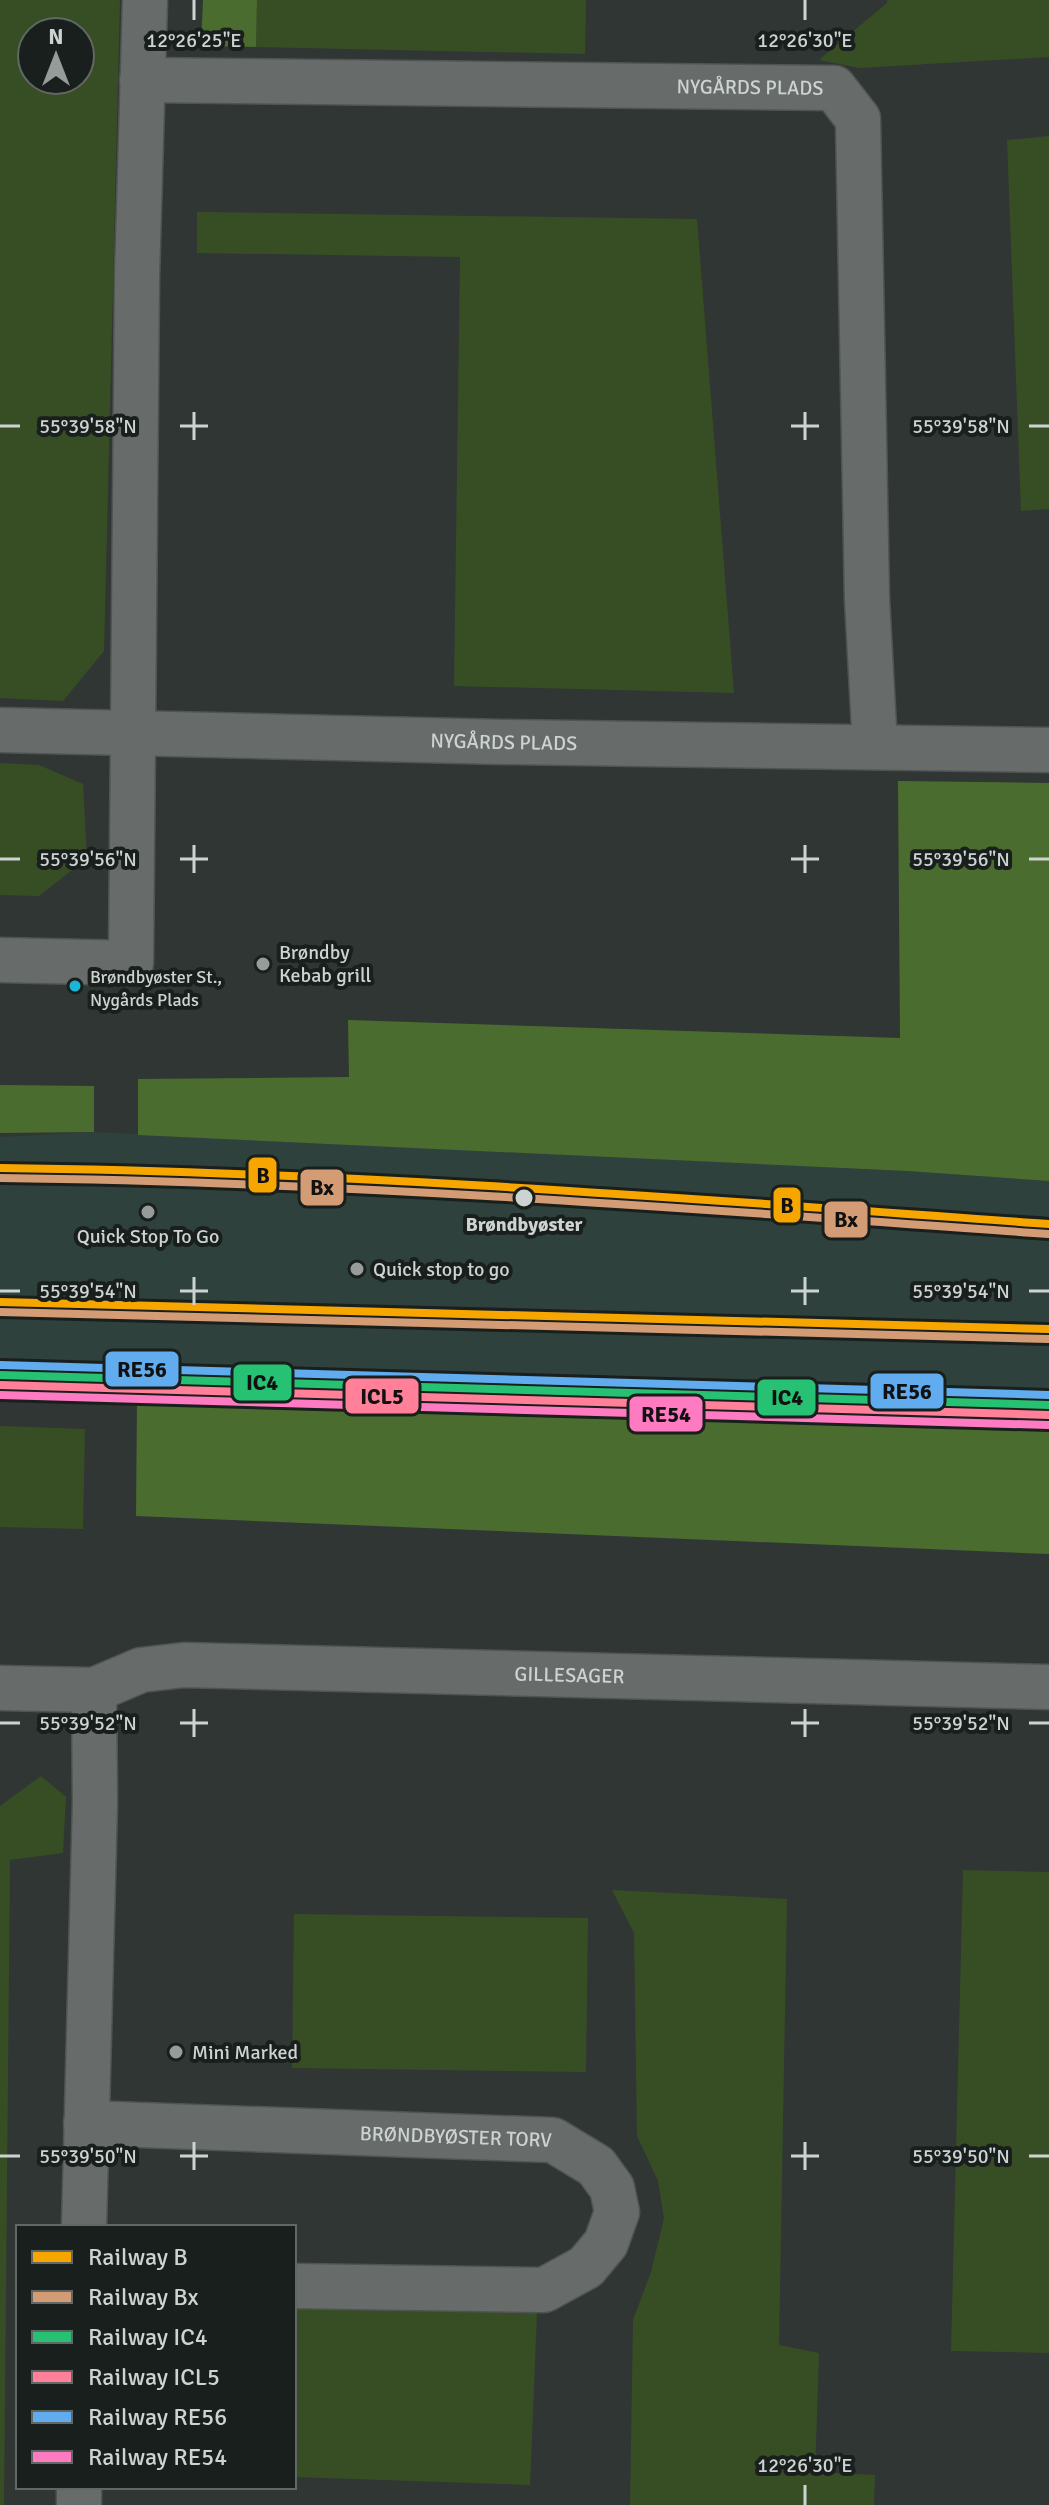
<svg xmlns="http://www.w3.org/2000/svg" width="1049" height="2505" font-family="Signika,sans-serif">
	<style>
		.built { fill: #2f413c }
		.green { fill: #374e25; fill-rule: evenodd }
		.forest { fill: #4b6c2f }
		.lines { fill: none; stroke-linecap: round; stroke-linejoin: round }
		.minor-casing { stroke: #4f5452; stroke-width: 47 }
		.minor { stroke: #676c6a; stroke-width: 44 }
		.rail-1-casing { stroke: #191f1d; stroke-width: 14 }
		.rail-2-casing { stroke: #191f1d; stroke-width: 14 }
		.rail-3-casing { stroke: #191f1d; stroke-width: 14 }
		.rail-4-casing { stroke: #191f1d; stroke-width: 14 }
		.rail-5-casing { stroke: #191f1d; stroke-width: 14 }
		.rail-6-casing { stroke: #191f1d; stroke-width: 14 }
		.rail-1 { stroke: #f7a600; stroke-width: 8 }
		.rail-2 { stroke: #d39c74; stroke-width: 8 }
		.rail-3 { stroke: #26c172; stroke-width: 8 }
		.rail-4 { stroke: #ff8098; stroke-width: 8 }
		.rail-5 { stroke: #60acee; stroke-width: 8 }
		.rail-6 { stroke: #fe7ac1; stroke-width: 8 }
		.ticks { fill: none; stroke: #ccd3d1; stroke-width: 3 }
		.poi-dot { fill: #959c9a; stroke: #191f1d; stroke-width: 3 }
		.bus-dot { fill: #1ab6d8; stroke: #191f1d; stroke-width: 3 }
		.stop-dot { fill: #ccd3d1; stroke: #191f1d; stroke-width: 3 }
		.labels { text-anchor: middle; stroke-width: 8; stroke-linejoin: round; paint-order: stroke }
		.bus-label { font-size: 18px; fill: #ccd3d1; stroke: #191f1d; text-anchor: start }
		.street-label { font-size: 20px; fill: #ccd3d1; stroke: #191f1d }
		.poi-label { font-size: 20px; fill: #ccd3d1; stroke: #191f1d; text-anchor: start }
		.stop-label { font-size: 20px; font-weight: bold; fill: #ccd3d1; stroke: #191f1d }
		.ticks-label { font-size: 20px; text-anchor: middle; fill: #ccd3d1; stroke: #191f1d; stroke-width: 8; stroke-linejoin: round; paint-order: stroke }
		.line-badge { stroke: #191f1d; stroke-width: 3 }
		.pale-badge-label { font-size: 22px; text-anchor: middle; font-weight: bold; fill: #111 }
	</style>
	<rect width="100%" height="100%" fill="#303634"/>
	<path class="built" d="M94,1132L907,1171L1049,1181V1424L0,1397V1137Z"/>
	<path class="green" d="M0,0H120L104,651L63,701L0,698ZM32,32H80V80H32Z
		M257,0H586L585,54L256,47Z
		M887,0H1049V57L859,68L819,60L887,3Z
		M1049,136V509L1021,511L1007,140Z
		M197,212L697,219L734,693L454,686L460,257L197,253Z
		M0,763L39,765L83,784L87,858L39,896L0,895Z
		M0,1426L85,1429L83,1529L0,1527Z
		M41,1776L66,1797L63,1853L10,1860L4,2505H0V1806Z
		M963,1870L1049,1872V2353L951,2351Z
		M612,1890L787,1899L779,2345L819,2353L815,2472L875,2475L874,2505H630L633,2320L651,2272L664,2218L658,2181L637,2136L634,1933Z
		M294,1914L588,1918L586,2072L292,2068Z
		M294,2304L537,2312L530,2485L294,2477Z"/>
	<path class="forest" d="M203,0H257L256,47L201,46Z
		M898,781L1049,783V1181L907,1171L138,1135V1079L349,1077L348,1020L900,1038Z
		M0,1085L94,1086V1132L0,1133Z
		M137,1400L1049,1424V1554L136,1516Z"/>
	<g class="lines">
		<defs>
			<g id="minor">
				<path id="s1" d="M142,80L834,88L858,119L867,599L875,746"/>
				<path id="s2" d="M0,730L503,742L1049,750"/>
				<path d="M0,960L131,963L137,277L145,0"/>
				<path id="s3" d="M0,1688L94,1690L141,1670L184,1665L1049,1687"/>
				<path id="s4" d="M86,2123L553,2140L596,2166L612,2188L617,2212L606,2243L586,2267L544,2290L294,2286"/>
				<path d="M84,2227L95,1802L94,1690"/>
				<path d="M79,2505V2487"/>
			</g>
		</defs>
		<use href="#minor" class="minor-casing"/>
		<use href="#minor" class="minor"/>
		<defs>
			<path id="rail-1" d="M0,1168C351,1172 699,1199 1049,1224
				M0,1302L1049,1329"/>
			<path id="rail-2" d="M0,1178C350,1182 699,1209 1048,1234
				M0,1312L1049,1339"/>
			<path id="rail-3" d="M0,1375L1049,1405"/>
			<path id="rail-4" d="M0,1385L1049,1415"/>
			<path id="rail-5" d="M0,1365L1049,1395"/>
			<path id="rail-6" d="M0,1395L1048,1425"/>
		</defs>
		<use href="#rail-1" class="rail-1-casing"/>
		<use href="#rail-2" class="rail-2-casing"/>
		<use href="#rail-3" class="rail-3-casing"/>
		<use href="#rail-4" class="rail-4-casing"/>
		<use href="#rail-5" class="rail-5-casing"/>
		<use href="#rail-6" class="rail-6-casing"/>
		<use href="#rail-1" class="rail-1"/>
		<use href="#rail-2" class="rail-2"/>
		<use href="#rail-3" class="rail-3"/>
		<use href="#rail-4" class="rail-4"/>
		<use href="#rail-5" class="rail-5"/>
		<use href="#rail-6" class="rail-6"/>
	</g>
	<path class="ticks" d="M194,0V20M805,0V20M194,412V440M805,412V440M0,426H20M180,426H208M791,426H819M1029,426H1049M194,845V873M805,845V873M0,859H20M180,859H208M791,859H819M1029,859H1049M194,1277V1305M805,1277V1305M0,1291H20M180,1291H208M791,1291H819M1029,1291H1049M194,1709V1737M805,1709V1737M0,1723H20M180,1723H208M791,1723H819M1029,1723H1049M194,2142V2170M805,2142V2170M0,2156H20M180,2156H208M791,2156H819M1029,2156H1049M805,2485V2505"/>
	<g class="poi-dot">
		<circle cx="263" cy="964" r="8"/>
		<circle cx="148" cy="1212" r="8"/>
		<circle cx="357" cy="1269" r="8"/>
		<circle cx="176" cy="2052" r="8"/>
	</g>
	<circle class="bus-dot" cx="75" cy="986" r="7"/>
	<circle class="stop-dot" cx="524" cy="1198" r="10"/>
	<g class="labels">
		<g class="bus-label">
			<text x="90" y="983">Brøndbyøster St.,<tspan x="90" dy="23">Nygårds Plads</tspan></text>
		</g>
		<g class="street-label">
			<text dy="7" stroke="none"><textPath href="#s1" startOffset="608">NYGÅRDS PLADS</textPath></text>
			<text dy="7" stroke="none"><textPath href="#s2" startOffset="504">NYGÅRDS PLADS</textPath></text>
			<text dy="7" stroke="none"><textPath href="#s3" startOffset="574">GILLESAGER</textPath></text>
			<text dy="7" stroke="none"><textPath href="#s4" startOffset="370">BRØNDBYØSTER TORV</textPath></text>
		</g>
		<g class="poi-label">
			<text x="279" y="959">Brøndby<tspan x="279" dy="23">Kebab grill</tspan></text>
			<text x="148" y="1243" text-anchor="middle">Quick Stop To Go</text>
			<text x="373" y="1276">Quick stop to go</text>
			<text x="192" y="2059">Mini Marked</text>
		</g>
		<g class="stop-label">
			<text x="524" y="1231">Brøndbyøster</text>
		</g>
	</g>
	<g class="ticks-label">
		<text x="194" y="47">12°26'25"E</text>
		<text x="805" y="47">12°26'30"E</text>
		<text x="88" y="433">55°39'58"N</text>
		<text x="961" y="433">55°39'58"N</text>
		<text x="88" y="866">55°39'56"N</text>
		<text x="961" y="866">55°39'56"N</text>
		<text x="88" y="1298">55°39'54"N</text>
		<text x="961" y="1298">55°39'54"N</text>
		<text x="88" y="1730">55°39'52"N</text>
		<text x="961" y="1730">55°39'52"N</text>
		<text x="88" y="2163">55°39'50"N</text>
		<text x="961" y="2163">55°39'50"N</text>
		<text x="805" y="2472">12°26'30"E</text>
	</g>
	<g class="line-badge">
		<rect x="247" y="1156" width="31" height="38" rx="8" fill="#f7a600"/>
		<rect x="299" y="1168" width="46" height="39" rx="8" fill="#d39c74"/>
		<rect x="772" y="1186" width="30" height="38" rx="8" fill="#f7a600"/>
		<rect x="823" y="1200" width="46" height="39" rx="8" fill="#d39c74"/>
		<rect x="104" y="1350" width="76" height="38" rx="8" fill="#60acee"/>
		<rect x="232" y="1363" width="61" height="39" rx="8" fill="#26c172"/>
		<rect x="869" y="1372" width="76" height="38" rx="8" fill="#60acee"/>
		<rect x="344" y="1377" width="76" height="38" rx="8" fill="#ff8098"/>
		<rect x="756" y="1378" width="61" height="39" rx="8" fill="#26c172"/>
		<rect x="628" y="1395" width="76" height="38" rx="8" fill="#fe7ac1"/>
	</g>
	<g class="pale-badge-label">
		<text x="263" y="1183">B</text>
		<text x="322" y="1195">Bx</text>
		<text x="787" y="1213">B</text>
		<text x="846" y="1227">Bx</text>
		<text x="142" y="1377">RE56</text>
		<text x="262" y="1390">IC4</text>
		<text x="907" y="1399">RE56</text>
		<text x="382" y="1404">ICL5</text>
		<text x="787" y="1405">IC4</text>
		<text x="666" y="1422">RE54</text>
	</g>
	<rect x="16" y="2225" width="280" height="264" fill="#191f1d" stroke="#616765" stroke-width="2"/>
	<rect x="32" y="2251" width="40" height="12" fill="#f7a600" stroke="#616765" stroke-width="2"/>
	<text x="88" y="2265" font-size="24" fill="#ccd3d1">Railway B</text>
	<rect x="32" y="2291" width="40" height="12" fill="#d39c74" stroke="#616765" stroke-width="2"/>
	<text x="88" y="2305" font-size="24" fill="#ccd3d1">Railway Bx</text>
	<rect x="32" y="2331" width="40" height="12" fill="#26c172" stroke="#616765" stroke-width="2"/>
	<text x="88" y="2345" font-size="24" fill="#ccd3d1">Railway IC4</text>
	<rect x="32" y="2371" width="40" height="12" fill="#ff8098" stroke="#616765" stroke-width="2"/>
	<text x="88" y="2385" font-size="24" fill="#ccd3d1">Railway ICL5</text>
	<rect x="32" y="2411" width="40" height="12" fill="#60acee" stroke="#616765" stroke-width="2"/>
	<text x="88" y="2425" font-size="24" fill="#ccd3d1">Railway RE56</text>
	<rect x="32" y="2451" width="40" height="12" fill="#fe7ac1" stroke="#616765" stroke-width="2"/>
	<text x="88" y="2465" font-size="24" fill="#ccd3d1">Railway RE54</text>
	<g transform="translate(56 56)"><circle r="38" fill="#191f1d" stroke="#616765" stroke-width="2"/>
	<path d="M0-6L14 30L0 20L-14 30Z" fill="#959c9a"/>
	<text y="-12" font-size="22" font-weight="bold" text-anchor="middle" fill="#ccd3d1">N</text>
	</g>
</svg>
